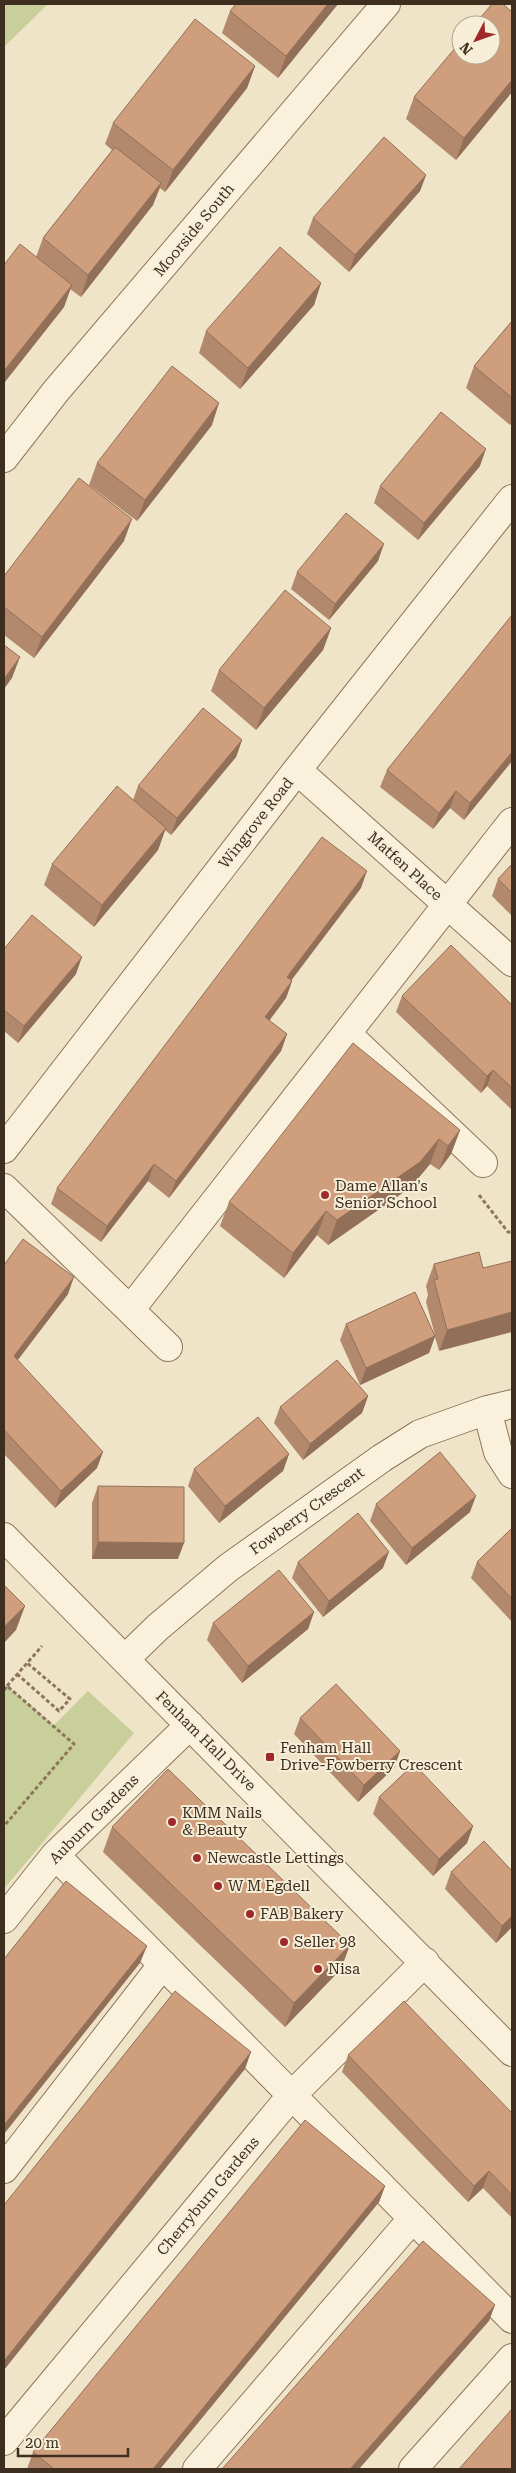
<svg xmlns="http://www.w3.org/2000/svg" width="516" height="2473" font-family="'Roboto Serif',serif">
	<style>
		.green { fill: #c9cf9b }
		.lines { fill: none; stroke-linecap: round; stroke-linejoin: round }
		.minor-casing { stroke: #8d765c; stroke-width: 30 }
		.path { stroke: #8d765c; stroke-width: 3; stroke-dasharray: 4 2.5; stroke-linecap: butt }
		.minor { stroke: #faf1dc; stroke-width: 28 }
		.wall { fill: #b2896c }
		.shaded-wall { fill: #916f58 }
		.building { fill: #cf9f7d; stroke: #916f58 }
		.poi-dot { fill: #9e2a2b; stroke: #f7eed8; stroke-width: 2 }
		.labels { text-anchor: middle; stroke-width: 4; stroke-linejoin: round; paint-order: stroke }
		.street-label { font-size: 15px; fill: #3d2e20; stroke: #f7eed8 }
		.poi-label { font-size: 15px; fill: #3d2e20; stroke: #f7eed8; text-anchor: start }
	</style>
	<rect width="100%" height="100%" fill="#f0e4c8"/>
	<path class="green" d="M4,4H48L4,47Z
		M7,1686L54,1725L88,1691L134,1733L4,1889V1690Z"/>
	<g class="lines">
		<defs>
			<path id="minor" d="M4,458L56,391L386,4
				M297,770L512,962
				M347,1034L483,1163
				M4,1149L297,770L512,499
				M4,1188L130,1310L512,822
				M130,1310L168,1347
				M487,1410L498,1452L512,1474
				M4,1537L512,2052
				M125,1659L158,1627L228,1568L382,1458L420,1434L487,1410L512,1404
				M55,1855L512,2319
				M4,1919L55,1855L190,1725
				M4,2169L163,1964
				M4,2441L291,2096L425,1962
				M197,2469L413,2218
				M413,2469L512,2358"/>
		</defs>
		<use href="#minor" class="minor-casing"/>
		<path class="path" d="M479,1195L508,1232H512
			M17,1674L59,1711L70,1699L27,1663
			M7,1686L42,1646
			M4,1690L7,1686L74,1744L4,1826"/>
		<use href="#minor" class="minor"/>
	</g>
	<path class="wall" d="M338,4L278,78L222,33L230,11Z
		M512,12V92L456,160L406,119L414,97Z
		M255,66L247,88L165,192L160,188L153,205L81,297L70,289L64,307L4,383V265L36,257L43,238L112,150L105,144L113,123Z
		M426,175L420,191L349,272L307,234L313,218Z
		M321,283L314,305L240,389L199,353L206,331Z
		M512,321V423L510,425L466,388L474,366Z
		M212,425L137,521L89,485L97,463Z
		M480,466L418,540L374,503L380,486Z
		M124,541L34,658L4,635V576Z
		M378,561L329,620L291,589L297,572Z
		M331,628L323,650L256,730L211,691L219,670Z
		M242,740L236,757L171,835L165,830L158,850L94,927L44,885L52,864L133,800L138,786Z
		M512,761L464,820L450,808L433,829L380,787L387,770Z
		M512,864V916L492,896L498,879Z
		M361,888L291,980L292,981L286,998L269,1021L287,1034L281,1051L169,1198L148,1181L101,1242L51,1204L57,1188Z
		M4,949L76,974L18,1043L4,1031Z
		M402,996L512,1005V1110L487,1086L481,1093L396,1012Z
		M460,1130L451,1154L439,1170L430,1164L411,1187L328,1245L317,1235L284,1278L220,1226L229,1202Z
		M479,1252L439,1351L435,1337L429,1353L360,1385L340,1340L346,1324L435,1335L426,1302L428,1295L426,1286L434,1264Z
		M4,1265L68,1294L17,1360L97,1468L55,1508L4,1454Z
		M368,1396L362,1413L303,1460L274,1423L280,1407Z
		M289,1454L283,1471L219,1523L188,1486L194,1469Z
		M98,1486L178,1559H92V1503Z
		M376,1504L470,1512L406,1565L370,1521Z
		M512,1528V1622L471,1578L477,1562Z
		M298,1562L383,1568L323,1617L292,1578Z
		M314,1612L308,1629L242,1683L207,1640L213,1623Z
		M300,1718L400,1751L394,1768L358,1802L294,1734Z
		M379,1797L473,1826L467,1843L433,1876L373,1814Z
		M112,1827L341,1969L285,2027L103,1852Z
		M451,1872L512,1927L496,1943L445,1889Z
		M348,2055L512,2113V2218L483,2188L468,2202L342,2072Z
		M385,2186L379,2202L160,2469H27L33,2452Z"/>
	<path class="shaded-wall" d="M328,4H338L278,78L286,56Z
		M255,66L247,88L165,192L173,170Z
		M512,80V92L456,160L464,138Z
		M426,175L420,191L349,272L355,255Z
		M161,183L153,205L81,297L88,275Z
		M321,283L314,305L240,389L248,368Z
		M72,285L64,307L4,383V371Z
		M219,403L212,425L137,521L145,500Z
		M486,449L480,466L418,540L424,523Z
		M132,519L124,541L34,658L42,637Z
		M384,544L378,561L329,620L335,604Z
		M331,628L323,650L256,730L264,708Z
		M20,657L12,678L4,689V679Z
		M242,740L236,757L171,835L177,818Z
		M512,752V761L464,820L470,803Z
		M456,791L450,808L433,829L439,813Z
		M166,828L158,850L94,927L102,905Z
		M367,871L361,888L281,994L287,977Z
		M82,957L76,974L18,1043L24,1026Z
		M292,981L286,998L259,1034L265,1017Z
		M287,1034L281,1051L169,1198L176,1181Z
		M493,1070L487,1086L481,1093L487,1076Z
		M460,1130L451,1154L439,1170L448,1146Z
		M439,1139L430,1164L411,1187L328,1245L337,1220Z
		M154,1164L148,1181L101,1242L107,1226Z
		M326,1211L317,1235L284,1278L293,1253Z
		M74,1277L68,1294L8,1373L14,1356Z
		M512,1312V1332L439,1351L447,1330Z
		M435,1336L429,1353L360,1385L366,1368Z
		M368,1396L362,1413L303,1460L310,1444Z
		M103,1452L97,1468L55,1508L61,1491Z
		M289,1454L283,1471L219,1523L225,1506Z
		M476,1496L470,1512L406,1565L412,1548Z
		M98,1542L184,1543L178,1559H92Z
		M389,1552L383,1568L323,1617L329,1601Z
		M25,1606L16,1630L4,1643V1627Z
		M314,1612L308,1629L242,1683L248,1666Z
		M400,1751L394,1768L358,1802L364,1785Z
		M473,1826L467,1843L433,1876L439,1859Z
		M512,1916V1927L496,1943L502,1926Z
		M350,1945L341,1969L285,2027L294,2003Z
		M147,1946L140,1963L4,2134V2125Z
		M251,2052L245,2069L4,2370V2361Z
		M489,2171L483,2188L468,2202L474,2186Z
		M385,2186L379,2202L160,2469H153Z
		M495,2305L489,2321L359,2469H350Z"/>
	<path class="building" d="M236,4H328L286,56L230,11Z
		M492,4H503L512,12V80L464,138L414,97L461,41V55H491V25H474Z
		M195,19L255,66L173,170L113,123Z
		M384,137L426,175L355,255L313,218Z
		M115,147L161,183L88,275L43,238Z
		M20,244L72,285L4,371V265Z
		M280,247L321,283L248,368L206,331Z
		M512,321V398L474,366Z
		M172,366L219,403L145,500L97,463Z
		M441,412L486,449L424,523L380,486Z
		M79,478L132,519L42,637L4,607V576Z
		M346,513L384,544L335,604L297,572Z
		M285,590L331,628L264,708L219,670Z
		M512,615V752L470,803L456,791L439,813L387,770Z
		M4,645L20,657L4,679Z
		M203,708L242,740L177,818L138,786Z
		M117,786L166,828L102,905L52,864Z
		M322,837L367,871L287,977L292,981L265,1017L287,1034L176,1181L154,1164L107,1226L57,1188Z
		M512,864V893L498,879Z
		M32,915L82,957L24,1026L4,1010V949Z
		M451,945L512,1005V1088L493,1070L487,1076L402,996Z
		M353,1043L460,1130L448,1146L439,1139L420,1162L337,1220L326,1211L293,1253L229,1202Z
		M23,1239L74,1277L14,1356L103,1452L61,1491L4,1430V1265Z
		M479,1252L483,1268L512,1261V1312L447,1330L434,1280L438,1279L434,1264Z
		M415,1292L435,1336L366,1368L346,1324Z
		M337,1360L368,1396L310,1444L280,1407Z
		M258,1417L289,1454L225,1506L194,1469Z
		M440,1452L476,1496L412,1548L376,1504Z
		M98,1486L184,1487V1543L98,1542Z
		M358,1513L389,1552L329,1601L298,1562Z
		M512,1528V1599L477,1562Z
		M279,1570L314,1612L248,1666L213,1623Z
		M4,1585L25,1606L4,1627Z
		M336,1684L400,1751L364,1785L300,1718Z
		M414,1764L473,1826L439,1859L379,1797Z
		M168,1769L350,1945L294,2003L112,1827Z
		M484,1841L512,1871V1916L502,1926L451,1872Z
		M66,1881L147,1946L4,2125V1959Z
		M175,1991L251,2052L4,2361V2205Z
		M404,2001L512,2113V2195L489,2171L474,2186L348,2055Z
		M305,2120L385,2186L153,2469H54L33,2452Z
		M423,2241L495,2305L350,2469H222Z
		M512,2409V2469H459Z"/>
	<g class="poi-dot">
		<circle cx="325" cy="1195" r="5"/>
		<rect x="265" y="1752" width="10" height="10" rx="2.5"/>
		<circle cx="172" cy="1822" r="5"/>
		<circle cx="197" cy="1858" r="5"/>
		<circle cx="218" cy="1886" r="5"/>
		<circle cx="250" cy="1914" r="5"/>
		<circle cx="284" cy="1942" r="5"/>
		<circle cx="318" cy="1969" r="5"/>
	</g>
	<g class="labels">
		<g class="street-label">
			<text transform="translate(194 230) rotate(-50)" y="5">Moorside South</text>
			<text transform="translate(256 823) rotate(-52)" y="5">Wingrove Road</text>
			<text transform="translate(405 866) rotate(42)" y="5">Matfen Place</text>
			<text transform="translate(307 1511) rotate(-36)" y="5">Fowberry Crescent</text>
			<text transform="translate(206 1741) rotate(45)" y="5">Fenham Hall Drive</text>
			<text transform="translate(94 1819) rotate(-45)" y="5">Auburn Gardens</text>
			<text transform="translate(208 2196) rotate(-50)" y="5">Cherryburn Gardens</text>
		</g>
		<g class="poi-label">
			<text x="335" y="1191">Dame Allan's<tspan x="335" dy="17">Senior School</tspan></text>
			<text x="280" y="1753">Fenham Hall<tspan x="280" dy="17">Drive-Fowberry Crescent</tspan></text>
			<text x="182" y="1818">KMM Nails<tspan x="182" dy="17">&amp; Beauty</tspan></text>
			<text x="207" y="1863">Newcastle Lettings</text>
			<text x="228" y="1891">W M Egdell</text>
			<text x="260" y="1919">FAB Bakery</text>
			<text x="294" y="1947">Seller 98</text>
			<text x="328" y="1974">Nisa</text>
		</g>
	</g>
	<rect width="516" height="2473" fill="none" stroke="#3d2e20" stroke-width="10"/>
	<g transform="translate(476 40) rotate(229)"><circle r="24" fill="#f7eed8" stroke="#ada18e"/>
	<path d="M0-4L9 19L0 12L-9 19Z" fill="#9e2a2b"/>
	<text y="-8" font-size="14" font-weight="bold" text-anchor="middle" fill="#3d2e20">N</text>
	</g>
	<path d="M18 2448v8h110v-8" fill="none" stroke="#3d2e20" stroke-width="2.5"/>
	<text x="25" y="2448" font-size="15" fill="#3d2e20" stroke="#f7eed8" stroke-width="4" paint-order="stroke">20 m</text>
</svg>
